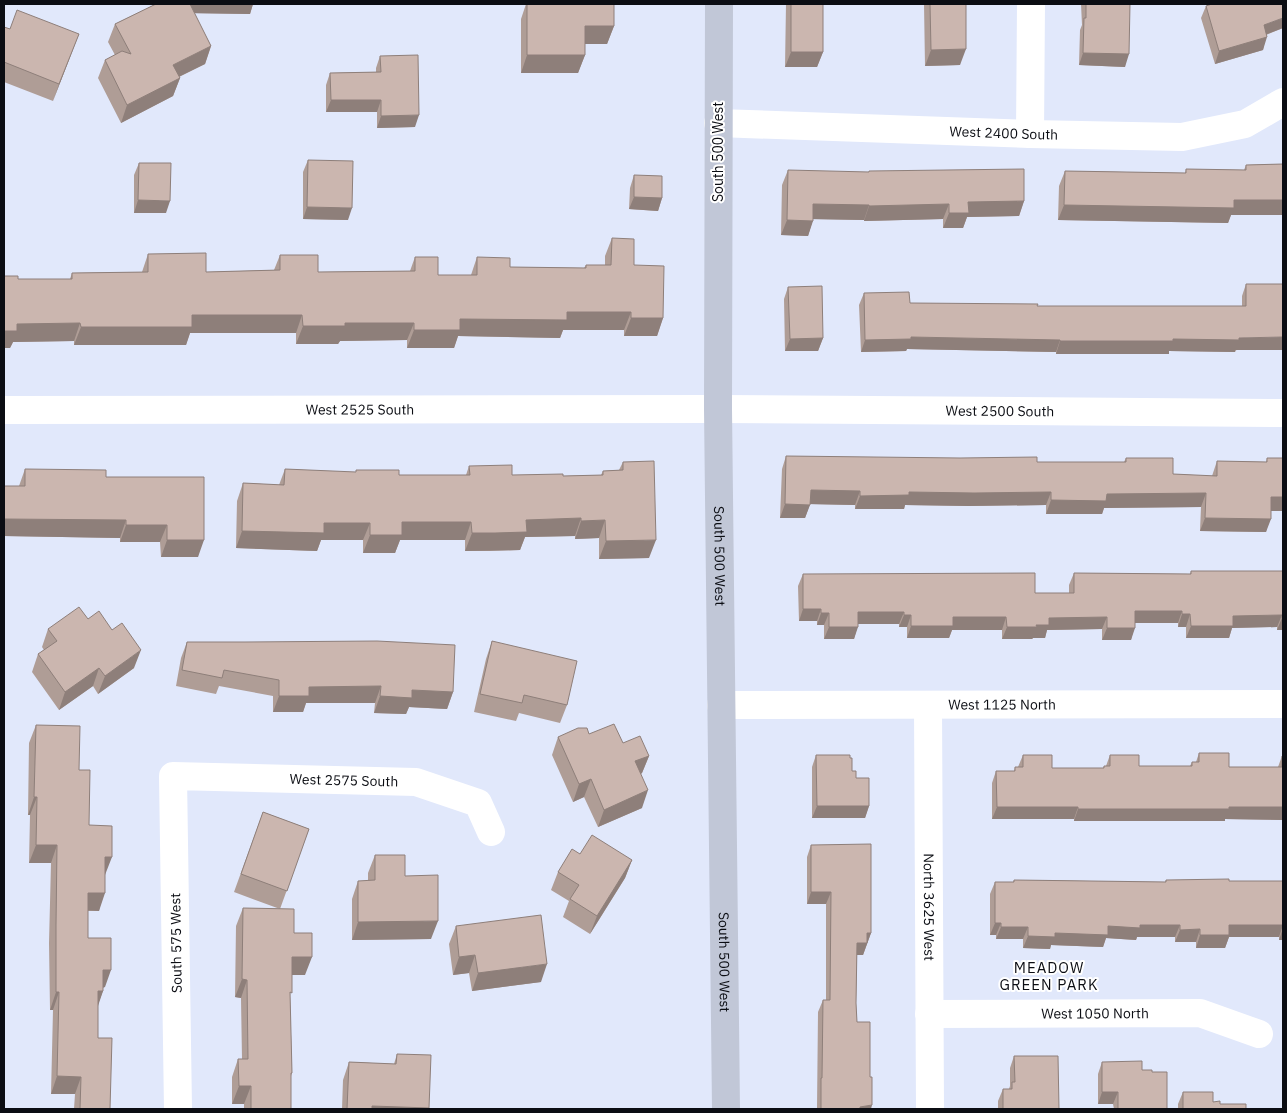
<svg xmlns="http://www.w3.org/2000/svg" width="1287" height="1113" font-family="'IBM Plex Sans',sans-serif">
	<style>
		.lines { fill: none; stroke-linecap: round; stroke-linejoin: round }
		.street { stroke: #fff; stroke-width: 28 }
		.secondary { stroke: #c1c7d7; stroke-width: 28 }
		.wall { fill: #af9d96 }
		.shaded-wall { fill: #8e7f7a }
		.building { fill: #cbb6af; stroke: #8e7f7a }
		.labels { text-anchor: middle; stroke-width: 4; stroke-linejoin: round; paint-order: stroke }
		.street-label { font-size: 14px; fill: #0b0d13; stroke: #fff }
		.neighbourhood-label { font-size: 15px; letter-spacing: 1px; fill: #0b0d13; stroke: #fff }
	</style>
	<rect width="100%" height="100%" fill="#e1e8fb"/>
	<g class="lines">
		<g class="street">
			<path id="s1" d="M718,123L1030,134L1182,137L1245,124L1283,102"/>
			<path d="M1030,134L1031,4"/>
			<path id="s2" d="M4,410L718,409L1283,413"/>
			<path id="s3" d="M721,705L1283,704"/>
			<path id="s4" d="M928,705L930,1109"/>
			<path id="s5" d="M929,1014L1200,1013L1259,1034"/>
			<path id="s6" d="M178,1109L173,776L416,782L478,803L491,832"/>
		</g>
		<path class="secondary" id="s7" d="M719,4L718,409L726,1109"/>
	</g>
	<path class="wall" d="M156,4H253L250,14L194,13L211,46L205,64L179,77L180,78L173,96L121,123L98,78L105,60L115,55L108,42L115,24Z
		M526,4H614V26L607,44H585V55L578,73H521V19Z
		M786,4H823V52L817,67H785Z
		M924,4H966L960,65L925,66Z
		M1081,4H1130L1125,67L1079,65L1080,30L1082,25Z
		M1206,6L1283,28L1266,35L1263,50L1215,64L1201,18Z
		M4,27L10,29L79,34L53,101L4,82Z
		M380,56L415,127L377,128V112H326V85L330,73L376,72V68Z
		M308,160L348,220L303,219V172Z
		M139,163L166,213H134V175Z
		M1283,164L1231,215L1228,223L1058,220L1059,186L1065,171L1185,173L1186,169L1244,170L1246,165Z
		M788,170L1024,201L1019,216L967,217L963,228H943V219L864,221V220L813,219L808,236L781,235L782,185Z
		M634,175L662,198L658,211L629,209L630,188Z
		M612,238L634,265L663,318L657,336H624V330H563L560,338L458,336L454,348H407V340L340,341L338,344H296V333H190L186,345H74V341L13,342L10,348L18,279H70L72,273L142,272L148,254L206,272L274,270L280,255L318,272L410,271L415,257L438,275H471L477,257L510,267L584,268L586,265H605V256Z
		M1246,284H1283L1235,352L1169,351V354H1056V352L907,349L906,351L861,352L859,305L864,293L910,303L1037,306H1242V296Z
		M788,287L823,338L818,351H785L784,299Z
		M786,456L1037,462H1124L1126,458L1173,474L1212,476L1217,461L1266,462L1267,458H1283V511H1271L1266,532L1200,531L1201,507L1104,508L1102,514H1046V505L969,506L905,505L904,509H855V505L810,504L805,518H780L782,469Z
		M623,462L649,558L599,559V538L575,539V536L525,537L520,550L489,551H465V540H400L395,553H363V540H321L317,551L236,548L237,501L243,483L279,485L285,469L399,475H466L469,466L512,475L563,476L601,475L603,471L619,470Z
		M25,469L106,477H204L198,557H161L160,542H120V538L4,536V486H19Z
		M1191,571H1283V630H1277V627L1232,628L1229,638H1186V627H1178V623H1135L1131,640H1102V629L1047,630L1045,638H1033L1032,639H1002V630H952L949,638H907V627H899V624H858L854,639H824V625H817V621H799L798,586L803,574L1035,593H1069V585L1074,573L1190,574Z
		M88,619L134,668L98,694L93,686L59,710L32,672L38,654L44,650L42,647L48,629Z
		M492,641L567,705L560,723L519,713L516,721L474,712L486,659Z
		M187,642L453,692L447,709L409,707L406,714L374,713L375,703H306L303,712H273V696L219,686L216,694L176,686L181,658Z
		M36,725L79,770L89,825L105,875L99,911H88V938L105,987L103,988V991L98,1004V1038L110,1109H74L75,1094H51L53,1010H50L49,943L51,863H29L30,815H28L29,743Z
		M589,734L623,743L649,756L642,773L641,774L642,808L598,827L584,797L573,802L552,755L558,737Z
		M1199,753L1229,767H1278L1282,756H1283V820L1225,819V821H1074V819H992V783L996,771H1014L1015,767H1018L1023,755L1052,768H1103L1104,766H1106L1110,755L1139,766H1190L1192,762H1196Z
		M816,755L850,758L852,771L856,778L869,806L865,818H812V767Z
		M263,812L309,829L280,909L294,933L305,975H292L290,996L292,1073L291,1076V1109H244V1104H232V1077L238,1059H242L241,998L235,997L236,926L243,908L280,909L234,892Z
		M811,845L871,933L863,955H857L856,1003L857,1022L871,1109H817L818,1012L823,1000H826V904H807V857Z
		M580,854L632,860L625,878L590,934L563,917L569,901L551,890L558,872Z
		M375,855L405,876L431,939L352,940V899L358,881H368V873Z
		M1014,880L1165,882L1166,880L1229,881H1283V940H1279V937H1229L1225,948H1196V942H1175V937H1137L1136,940L1106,938L1103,947L1051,945L1050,949L1023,948V939H996V935H990V894L995,882H1013Z
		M456,926L541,982L472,991L469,973L453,975L449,944Z
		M397,1054L429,1108V1109H342L343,1080L349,1062L394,1064Z
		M1014,1056L1059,1109H998V1101L1003,1089H1009L1010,1086V1068Z
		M1102,1062L1142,1070L1167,1109H1114L1113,1104H1098V1074Z
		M1183,1092L1220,1104L1246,1109H1178V1104Z"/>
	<path class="shaded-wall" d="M182,4H253L250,14L179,13Z
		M1283,18V28L1259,37L1264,25Z
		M585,26H614L607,44H578Z
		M79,34L72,52L53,101L59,84Z
		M1267,37L1263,50L1215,64L1219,51Z
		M211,46L205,64L166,83L173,65Z
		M966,49L960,65L925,66L931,50Z
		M791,52H823L817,67H785Z
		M1083,53L1129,54L1125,67L1079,65Z
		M527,55H585L578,73H521Z
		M180,78L173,96L121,123L127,105Z
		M331,100H381L377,112H326Z
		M419,115L415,127L377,128L381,116Z
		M634,197L662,198L658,211L629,209Z
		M138,200L170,201L166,213H134Z
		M1234,200H1283V215H1231L1228,223L1058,220L1064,205Z
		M1024,201L1019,216L967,217L963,228H943L949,213L968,202Z
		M813,204L869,205L864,220L808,219Z
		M949,204L943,219L864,221L869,206Z
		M307,207L352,208L348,220L303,219Z
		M787,220L813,221L808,236L781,235Z
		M567,312H631L624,330H563L560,338L458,336L454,348H407L414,330L460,319Z
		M192,315H302L296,333H190L186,345H74L81,327Z
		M631,318H663L657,336H624Z
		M80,323L74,341L13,342L10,348H4V331L17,324Z
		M345,323H414L407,340L340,341L338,344H296L303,326Z
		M911,337L1060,340L1056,352L907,349L906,351L861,352L865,340Z
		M1283,337V350H1235V352L1169,351V354H1056L1060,341Z
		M823,338L818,351H785L790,339Z
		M811,490L860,491L855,505L806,504Z
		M909,492H1051L1046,505L969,506L905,505L904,509H855L860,496Z
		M1206,493L1201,507L1104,508L1102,514H1046L1051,500L1107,494Z
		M1271,497H1283V511H1266Z
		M785,504L810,505L805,518H780Z
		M581,518L575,536L525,537L520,550L465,551L472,533L526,520Z
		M1205,518L1271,519L1266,532L1200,531Z
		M4,519L126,520L120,538L4,536Z
		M605,520L599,538L575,539L581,521Z
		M402,522H471L465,540H400L395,553H363L370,535Z
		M324,523H370L363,540H321L317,551L236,548L242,531Z
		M126,525H167L160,542H120Z
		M167,540H204L198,557H161Z
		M656,540L649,558L599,559L606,541Z
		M803,609H821L817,621H799Z
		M1135,611H1182L1178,623H1131Z
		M858,612H904L899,624H854Z
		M821,613H829L824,625H817Z
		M1182,614H1190L1186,627H1178Z
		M904,615H911L907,627H899Z
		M1282,615L1277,627L1232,628L1229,638H1186L1191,626L1233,616Z
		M953,617H1006L1002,630H952L949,638H907L911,626Z
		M1107,617L1102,629L1047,630L1045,638H1033L1032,639H1002L1007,627L1036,625L1049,618Z
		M1282,618H1283V630H1277Z
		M829,627H858L854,639H824Z
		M1107,628H1135L1131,640H1102Z
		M141,650L134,668L98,694L105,676Z
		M99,668L93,686L59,710L65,692Z
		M381,686L375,703H306L303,712H273L279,696L309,687Z
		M412,690L453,692L447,709L409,707L406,714L374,713L380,696Z
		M649,756L642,773L629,779L635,761Z
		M591,779L584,797L573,802L579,784Z
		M648,790L642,808L598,827L604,810Z
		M34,797H37L30,815H28Z
		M817,806H869L865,818H812Z
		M997,807H1078L1074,819H992Z
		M1229,807H1283V820L1225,819V821H1074L1078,809Z
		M36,845H57L51,863H29Z
		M105,857H112L105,875Z
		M632,860L625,878L590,934L597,916Z
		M811,892H831L826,904H807Z
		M88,893H105L99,911L81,910Z
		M438,921L431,939L352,940L358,922Z
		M995,923H1001L996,935H990Z
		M1140,925H1180L1175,937H1137L1136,940L1106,938L1103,947L1051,945L1050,949L1023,948L1028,936L1108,926Z
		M1229,925H1283L1279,937H1229L1225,948H1196L1200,935Z
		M1001,927H1028L1023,939H996Z
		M1283,928V940H1279Z
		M1200,929L1196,942H1175L1180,930Z
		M867,933H871L863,955H853L857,943Z
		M475,955L469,973L453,975L459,957Z
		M292,957H312L305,975H286Z
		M547,964L541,982L472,991L478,973Z
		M103,970H111L105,987L96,988Z
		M242,979L247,980L241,998L235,997Z
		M98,991H103L97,1009Z
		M56,992H59L53,1010H50Z
		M57,1076L81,1077L75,1094H51Z
		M239,1086H251L244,1104H232Z
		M1102,1092H1118L1113,1104H1098Z
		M872,1105L871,1109H859L860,1107Z
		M372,1106L429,1108V1109H371Z"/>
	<path class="building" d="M156,4H190L211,46L173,65L180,78L127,105L105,60L122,51L131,54L115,24Z
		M527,4H614V26H585V55H527Z
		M791,4H823V52H791Z
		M930,4H966V49L931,50Z
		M1086,4H1130L1129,54L1083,53L1084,18H1086Z
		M1212,4H1283V18L1264,25L1267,37L1219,51L1206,6Z
		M17,10L79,34L59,84L4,62V27L10,29Z
		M418,55L419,115L381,116V100H331L330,73L381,72L380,56Z
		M308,160L353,161L352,208L307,207Z
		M139,163H171L170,201L138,200Z
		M1283,164V200H1234V208L1064,205L1065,171L1186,173V169L1246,170V165Z
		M1024,169V201L968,202L969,213H949V204L869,206V205L813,204V221L787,220L788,170L869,172V171Z
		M634,175L662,176V198L634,197Z
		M612,238L634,239V265L664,266L663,318H631V312H567V320L460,319V330H414V323H345V326H303L302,315H192V327H81L80,323L17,324V331H4V276H18V279H72V273L148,272V254L206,253V272L280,270V255H318V272L415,271V257H438V275H477V257L510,258V267L586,268V265H611Z
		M1246,284H1283V337L1239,338V340L1173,339V341H1060V340L911,337V339L865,340L864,293L909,292L910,303L1038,304L1037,306H1246Z
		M822,286L823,338L790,339L788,287Z
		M786,456L960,458L1037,457V462H1126V458H1173V474L1217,476V461L1267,462V458H1283V497H1271V519L1205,518L1206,493L1107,494L1106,501L1051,500V492L974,493L909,492V495L860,496V491L811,490L810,505L785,504Z
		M654,461L656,540L606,541L605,520L581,521V518L526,520L527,532L495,533H472L471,522H402V535H370V523H324V533L242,531L243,483L284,485L285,469L356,472V470H399V475H470L469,466L512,465V475L563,474V476L603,475V471L623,470V462Z
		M25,469L106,470V477H204V540H167V525H126V520L4,519V486H25Z
		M1191,571H1283V618H1282V615L1233,616V626H1191L1190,614H1182V611H1135V628H1107V617L1049,618V625H1036L1037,627H1007L1006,617H953V626H911V615H904V612H858V627H829V613H821V609H803V574L1035,573V593H1074V573L1191,574Z
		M79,607L88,619L99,611L112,630L122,623L141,650L105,676L99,668L65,692L38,654L57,641L48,629Z
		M377,641L455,645L453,692L412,690V698L380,696L381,686L309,687V696H279V680L224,670L222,678L182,670L187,642H245Z
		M492,641L577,661L567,705L524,695L522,703L480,694Z
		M614,724L623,743L640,736L649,756L635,761L648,790L604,810L591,779L579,784L558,737L578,728H587L589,734Z
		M36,725L80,726L79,770H90L89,825L112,826V857H105V893H88V938H111V970H103V991H98V1038H112L110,1109H80L81,1077L57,1076L59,992H56V925L57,845H36L37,797H34Z
		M1199,753H1229V767H1282V756H1283V807H1229V809H1078V807H997L996,771H1015V767H1023V755H1052V768H1104V766H1110V755H1139V766H1192V762H1199Z
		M816,755H850V758H852V771H856V778H869V806H817Z
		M263,812L309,829L287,891L241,874Z
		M592,835L632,860L597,916L570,899L579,885L558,872L572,849L580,854Z
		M871,844V933H867V943H857L856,1003L857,1022H870V1077H872V1105L860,1107V1109H821V1078H822L823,1000H830L831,892H811V845Z
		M375,855H405V876L438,875V921L358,922V881L375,880Z
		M1229,879V881H1283V925H1229V935H1200V929L1180,930V925H1140V928L1108,926V935L1055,933V937L1028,936V927H1001V923H995V882H1014V880L1166,882V880Z
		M243,908L294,909V933H312V957H292V993L290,992L292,1073H291V1109H251V1086H239L238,1059H248L247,980L242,979Z
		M541,915L547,964L478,973L475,955L459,957L456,926Z
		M397,1054L431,1055L429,1108L372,1106V1109H347L349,1062L396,1064Z
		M1014,1056H1058L1059,1109H1003V1089H1012V1082H1015Z
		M1142,1061V1070H1152V1072H1167V1109H1118V1092H1102V1062Z
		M1183,1092H1213V1102L1220,1101V1104H1246V1109H1183Z"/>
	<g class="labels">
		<g class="street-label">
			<text dy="5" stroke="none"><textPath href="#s1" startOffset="286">West 2400 South</textPath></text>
			<text transform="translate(718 152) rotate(-90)" y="5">South 500 West</text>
			<text dy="5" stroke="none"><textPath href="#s2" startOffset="356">West 2525 South</textPath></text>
			<text dy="5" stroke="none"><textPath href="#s2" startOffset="996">West 2500 South</textPath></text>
			<text dy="5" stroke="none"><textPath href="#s7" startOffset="552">South 500 West</textPath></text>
			<text dy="5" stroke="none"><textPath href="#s3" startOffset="281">West 1125 North</textPath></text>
			<text dy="5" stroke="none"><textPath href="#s6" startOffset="504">West 2575 South</textPath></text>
			<text dy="5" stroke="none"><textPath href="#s4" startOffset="202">North 3625 West</textPath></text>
			<text transform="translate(176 943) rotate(-91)" y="5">South 575 West</text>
			<text dy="5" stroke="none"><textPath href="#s7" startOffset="958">South 500 West</textPath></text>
			<text dy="5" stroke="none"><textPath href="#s5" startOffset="166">West 1050 North</textPath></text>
		</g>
		<g class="neighbourhood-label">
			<text x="1049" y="973">MEADOW<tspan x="1049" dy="17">GREEN PARK</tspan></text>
		</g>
	</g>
	<rect width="1287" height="1113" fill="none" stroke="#0b0d13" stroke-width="10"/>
</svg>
